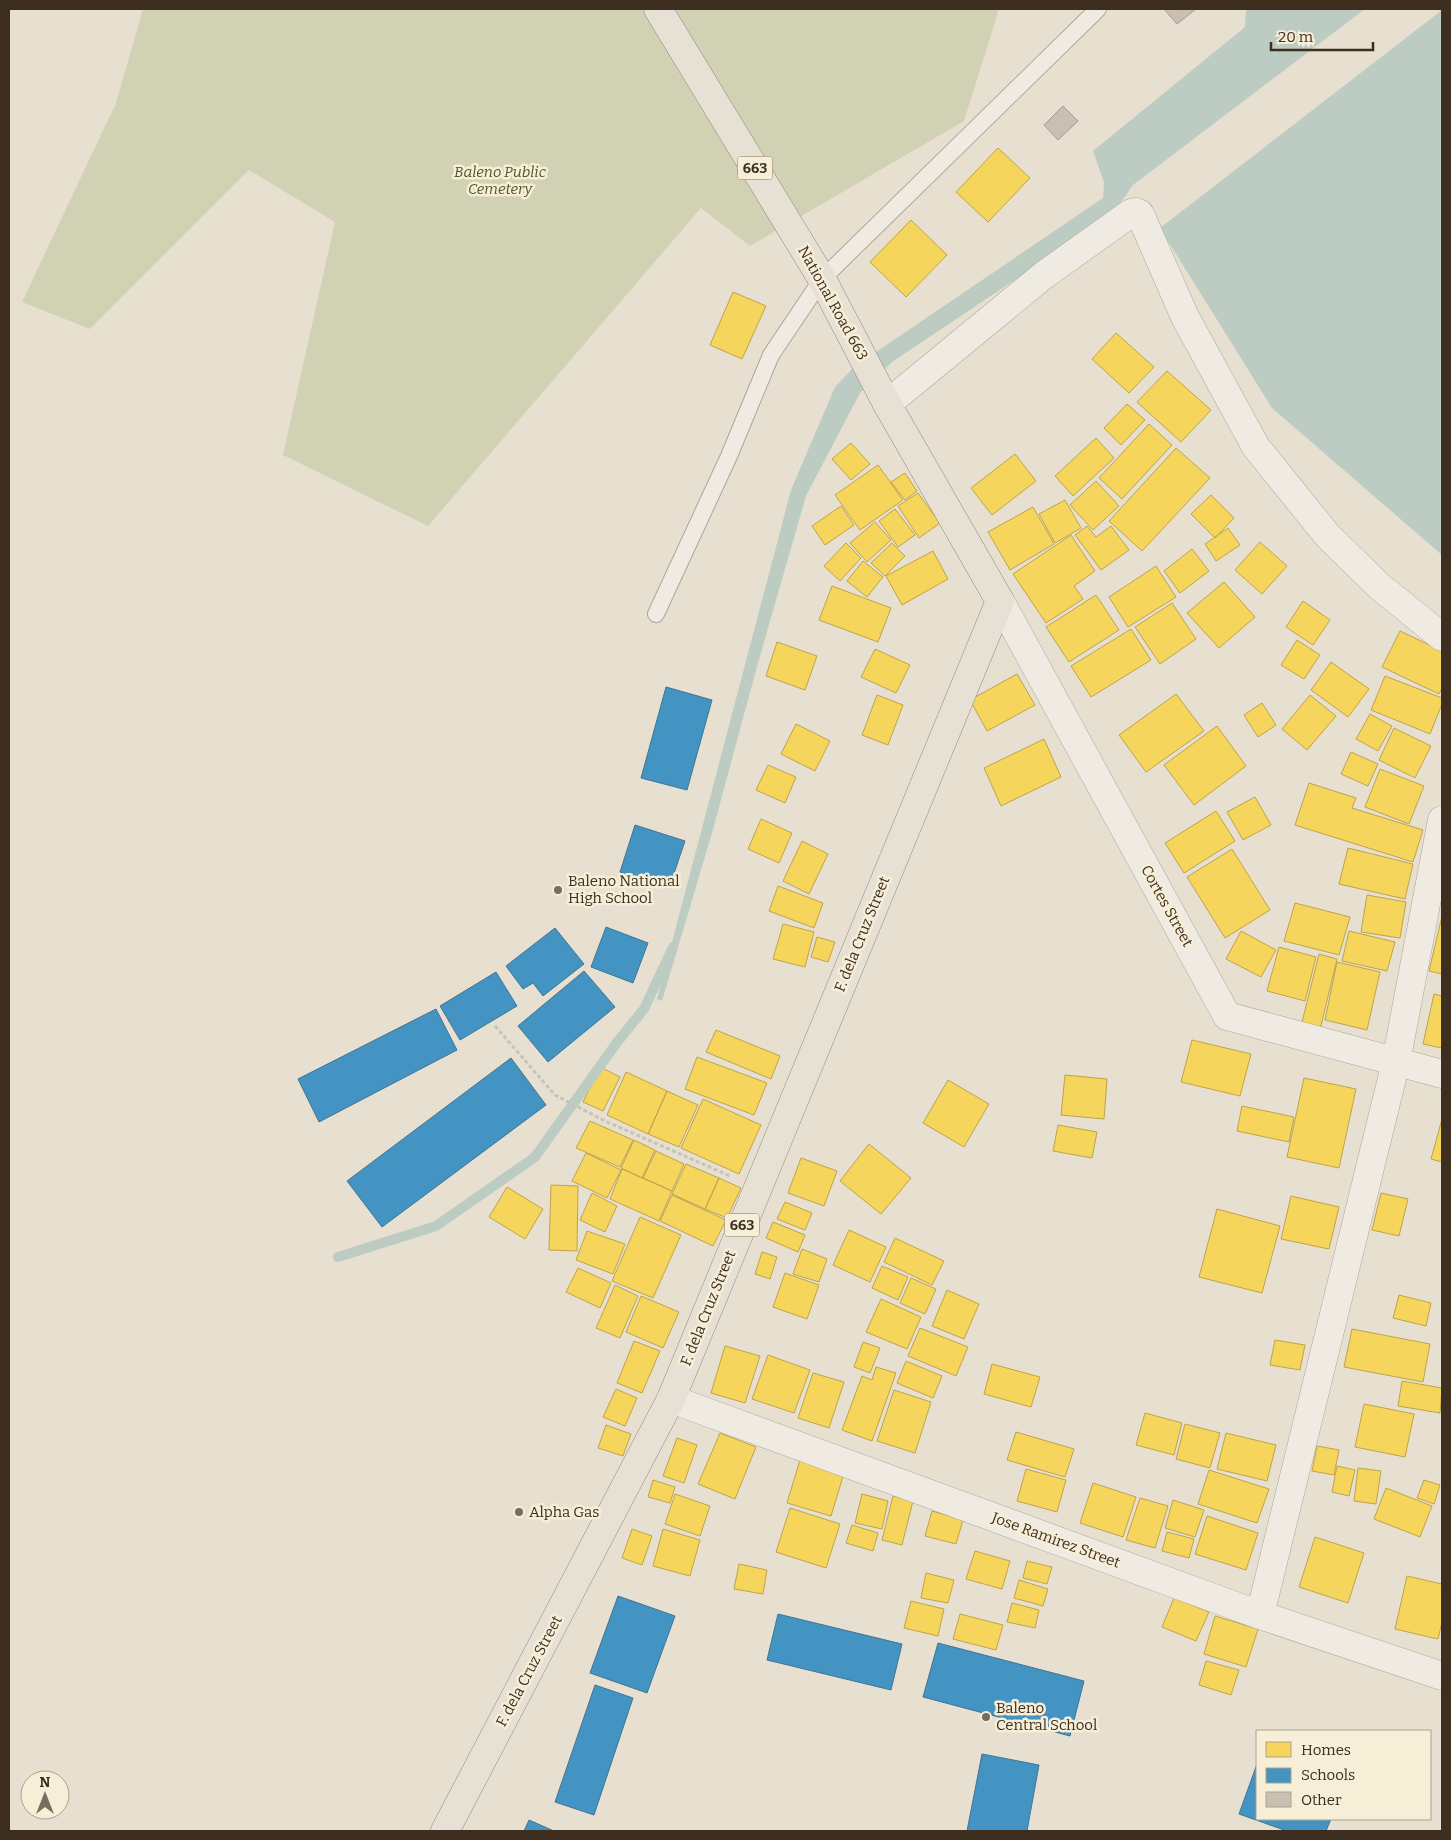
<svg xmlns="http://www.w3.org/2000/svg" width="1451" height="1840" font-family="Bitter,serif">
	<style>
		.cemetery { fill: #d1d1b3 }
		.water { fill: #bcccc2 }
		.pier { fill: #e7e0d1 }
		.homes { fill: #f6d55c; stroke: #bea34a }
		.schools { fill: #4393c3; stroke: #417592 }
		.lines { fill: none; stroke-linecap: round; stroke-linejoin: round }
		.stream { stroke: #bcccc2; stroke-width: 10 }
		.building { fill: #cbbfb2; stroke: #a89c90 }
		.lane-casing { stroke: #ada599; stroke-width: 18 }
		.street-casing { stroke: #ada599; stroke-width: 29 }
		.primary-casing { stroke: #928b80; stroke-width: 29 }
		.path { stroke: #c8c2b9; stroke-width: 3; stroke-dasharray: 4 2.5; stroke-linecap: butt }
		.lane { stroke: #efebe3; stroke-width: 16 }
		.street { stroke: #efebe3; stroke-width: 28 }
		.primary { stroke: #e6e1d4; stroke-width: 28 }
		.poi-dot { fill: #786c5e; stroke: #f7eed8; stroke-width: 2 }
		.labels { text-anchor: middle; stroke-width: 5; stroke-linejoin: round; paint-order: stroke }
		.shield { fill: #f7eed8; stroke: #756857; stroke-width: 1 }
		.shield-label { font-size: 14px; font-weight: bold; fill: #3d2e20 }
		.park-label { font-size: 15px; font-style: italic; fill: #4d5a26; stroke: #f7eed8 }
		.street-label { font-size: 15px; fill: #3d2e20; stroke: #f7eed8 }
		.poi-label { font-size: 15px; fill: #3d2e20; stroke: #f7eed8; text-anchor: start }
	</style>
	<rect width="100%" height="100%" fill="#e7e0d1"/>
	<path class="cemetery" d="M143,9H999L964,121L750,246L701,208L428,526L283,455L335,222L249,170L90,329L22,302L116,103Z"/>
	<path class="water" d="M1246,9H1442V555L1272,408L1133,185L1112,215L892,362L860,393L806,496L758,663L712,833L662,1001L657,999L791,490L835,387L854,367L1103,198L1104,182L1093,151L1245,27Z"/>
	<path class="pier" d="M1365,9L1442,10L1160,228L1133,185Z"/>
	<path class="homes" d="M998,148L1030,178L988,222L956,192Z
		M911,220L947,255L906,297L870,262Z
		M733,292L766,306L742,359L710,345Z
		M1116,333L1154,367L1129,393L1092,359Z
		M1167,371L1211,410L1181,442L1137,402Z
		M1127,404L1145,420L1121,445L1104,428Z
		M1149,424L1172,445L1122,499L1099,478Z
		M1096,438L1114,458L1073,496L1055,476Z
		M851,443L870,464L851,480L832,459Z
		M1176,448L1210,478L1142,551L1109,521Z
		M1015,454L1036,481L992,515L971,488Z
		M878,465L903,500L860,530L835,495Z
		M905,473L917,491L905,500L891,482Z
		M1096,481L1119,506L1093,530L1070,505Z
		M918,493L940,523L919,538L898,506Z
		M1211,495L1234,518L1215,538L1191,514Z
		M1065,500L1081,528L1055,543L1039,514Z
		M841,506L854,525L825,545L812,526Z
		M1033,507L1054,544L1010,570L988,532Z
		M895,509L915,535L898,547L879,521Z
		M875,522L891,540L867,562L850,543Z
		M1087,526L1096,537L1111,526L1129,550L1101,570L1075,535Z
		M1228,528L1240,545L1216,561L1205,544Z
		M1071,535L1095,571L1074,586L1083,599L1046,623L1013,574Z
		M1260,542L1287,566L1262,594L1235,570Z
		M846,543L861,558L840,581L824,566Z
		M892,543L905,556L885,576L871,563Z
		M1192,549L1209,571L1180,593L1164,571Z
		M933,551L948,579L902,605L886,576Z
		M863,561L883,577L867,597L847,581Z
		M1156,566L1176,597L1128,627L1109,597Z
		M1224,582L1255,617L1219,648L1187,613Z
		M832,586L891,608L878,642L819,620Z
		M1096,595L1119,630L1069,662L1046,627Z
		M1303,601L1330,620L1313,645L1286,627Z
		M1172,603L1196,639L1160,664L1135,627Z
		M1131,629L1151,660L1091,697L1071,666Z
		M1400,631L1442,651V688L1439,694L1382,667Z
		M1297,640L1320,655L1304,679L1281,665Z
		M777,642L817,656L805,690L766,676Z
		M875,649L910,665L896,693L861,677Z
		M1331,662L1369,689L1348,717L1311,690Z
		M1017,674L1035,705L987,731L970,700Z
		M1385,676L1442,698V704L1430,734L1371,710Z
		M1176,694L1204,731L1146,772L1119,735Z
		M877,695L903,705L888,745L862,735Z
		M1310,695L1336,716L1307,750L1282,729Z
		M1262,703L1276,725L1258,737L1244,715Z
		M1370,714L1392,726L1378,751L1356,739Z
		M796,724L830,741L815,771L781,754Z
		M1217,726L1246,766L1194,805L1164,765Z
		M1394,728L1431,746L1415,778L1379,760Z
		M1044,739L1061,777L1001,806L984,768Z
		M1351,752L1378,764L1368,786L1341,774Z
		M768,765L796,777L785,803L756,790Z
		M1380,769L1424,786L1409,824L1365,807Z
		M1309,783L1356,798L1352,808L1423,830L1413,862L1295,825Z
		M1255,797L1271,825L1243,840L1227,812Z
		M1216,811L1235,841L1184,873L1165,843Z
		M761,819L792,833L779,863L748,849Z
		M802,841L828,854L809,894L783,881Z
		M1348,848L1413,864L1405,899L1339,884Z
		M1232,849L1270,910L1225,938L1187,877Z
		M778,886L823,903L814,928L769,911Z
		M1367,895L1406,902L1400,938L1361,932Z
		M1295,903L1350,917L1339,955L1284,941Z
		M1442,916V974L1429,971Z
		M783,924L814,932L805,967L773,959Z
		M1241,931L1276,950L1261,977L1226,959Z
		M1349,931L1395,942L1387,971L1342,961Z
		M817,937L835,942L828,962L811,957Z
		M1279,947L1316,957L1305,1001L1267,991Z
		M1319,954L1337,959L1320,1030L1301,1026Z
		M1337,962L1380,972L1367,1030L1325,1020Z
		M1434,994L1442,996V1048L1423,1044Z
		M716,1030L780,1056L771,1079L706,1052Z
		M1192,1040L1251,1054L1240,1096L1181,1082Z
		M697,1057L767,1083L754,1115L685,1089Z
		M600,1067L620,1077L603,1111L583,1102Z
		M626,1072L667,1091L648,1134L607,1115Z
		M1065,1075L1107,1079L1104,1119L1061,1115Z
		M1304,1078L1356,1089L1339,1168L1287,1157Z
		M948,1080L989,1104L964,1147L923,1123Z
		M667,1091L698,1105L679,1147L648,1134Z
		M703,1099L761,1125L739,1174L681,1148Z
		M1242,1106L1294,1117L1289,1142L1237,1131Z
		M1442,1119V1162L1431,1159Z
		M590,1121L633,1140L620,1167L576,1148Z
		M1058,1125L1097,1132L1092,1158L1053,1151Z
		M634,1140L655,1150L642,1178L621,1168Z
		M869,1144L911,1178L881,1214L840,1181Z
		M656,1151L684,1164L672,1191L643,1178Z
		M586,1153L621,1170L607,1198L572,1181Z
		M801,1158L837,1171L824,1206L788,1193Z
		M686,1164L719,1178L705,1209L672,1194Z
		M622,1169L672,1191L659,1221L610,1199Z
		M719,1178L741,1188L727,1218L705,1209Z
		M551,1185L578,1186L577,1251L549,1250Z
		M507,1187L543,1209L525,1239L489,1217Z
		M592,1193L617,1206L605,1232L580,1220Z
		M1381,1193L1408,1199L1399,1236L1372,1230Z
		M672,1195L726,1220L713,1246L660,1221Z
		M1291,1196L1339,1207L1329,1249L1281,1239Z
		M785,1202L812,1213L805,1230L777,1219Z
		M1217,1209L1280,1226L1262,1293L1199,1277Z
		M640,1217L681,1235L653,1298L612,1281Z
		M773,1222L805,1235L798,1252L766,1238Z
		M849,1230L886,1247L870,1282L833,1265Z
		M587,1231L625,1244L613,1274L576,1260Z
		M895,1238L944,1261L932,1285L884,1262Z
		M802,1249L827,1259L819,1282L793,1274Z
		M762,1252L777,1257L770,1279L755,1274Z
		M882,1266L908,1277L898,1300L872,1288Z
		M578,1268L611,1283L600,1308L566,1292Z
		M785,1273L819,1285L807,1319L773,1307Z
		M911,1278L936,1289L925,1314L900,1303Z
		M615,1285L638,1296L620,1338L596,1328Z
		M947,1290L979,1304L964,1339L932,1326Z
		M1399,1295L1431,1303L1426,1326L1393,1318Z
		M641,1296L679,1312L663,1348L626,1332Z
		M881,1299L921,1317L907,1349L866,1332Z
		M920,1328L968,1347L956,1376L908,1356Z
		M1352,1329L1430,1344L1423,1382L1344,1367Z
		M1275,1340L1305,1345L1300,1370L1270,1365Z
		M634,1341L660,1351L642,1393L617,1383Z
		M863,1342L880,1348L870,1373L854,1367Z
		M725,1346L760,1356L745,1403L711,1393Z
		M768,1355L810,1370L794,1413L752,1399Z
		M906,1361L942,1376L933,1398L897,1383Z
		M992,1364L1040,1377L1031,1407L984,1394Z
		M876,1367L896,1373L872,1441L842,1430L862,1376L872,1380Z
		M813,1373L844,1382L829,1428L798,1418Z
		M1402,1381L1442,1388L1440,1413L1398,1406Z
		M616,1389L637,1398L625,1426L603,1417Z
		M894,1390L931,1402L915,1453L877,1441Z
		M1364,1404L1414,1414L1405,1457L1355,1447Z
		M1145,1413L1182,1423L1174,1455L1136,1445Z
		M1185,1424L1220,1433L1210,1468L1176,1459Z
		M606,1425L631,1434L623,1456L598,1448Z
		M1016,1432L1074,1449L1065,1477L1007,1460Z
		M720,1433L756,1447L735,1499L698,1484Z
		M1226,1433L1276,1445L1267,1481L1217,1469Z
		M677,1438L697,1445L684,1483L663,1476Z
		M1317,1446L1339,1450L1334,1475L1312,1471Z
		M800,1460L844,1473L831,1516L787,1503Z
		M1337,1466L1355,1470L1349,1496L1332,1492Z
		M1358,1468L1381,1471L1376,1504L1354,1501Z
		M1026,1469L1066,1480L1057,1512L1017,1501Z
		M1209,1470L1269,1489L1257,1523L1198,1504Z
		M653,1480L675,1487L670,1503L648,1497Z
		M1424,1480L1440,1485L1434,1504L1417,1498Z
		M1093,1483L1136,1497L1123,1537L1080,1523Z
		M1386,1488L1432,1506L1420,1537L1374,1519Z
		M675,1494L710,1506L700,1536L665,1524Z
		M862,1494L888,1501L882,1529L855,1523Z
		M893,1496L913,1501L902,1545L882,1540Z
		M1140,1498L1168,1506L1155,1548L1126,1540Z
		M1173,1500L1204,1510L1195,1537L1165,1528Z
		M790,1508L840,1524L826,1568L776,1552Z
		M932,1511L963,1520L956,1544L925,1536Z
		M1207,1516L1258,1533L1246,1570L1195,1554Z
		M852,1525L878,1533L873,1551L846,1543Z
		M632,1529L652,1536L642,1565L622,1558Z
		M663,1529L700,1540L690,1576L653,1566Z
		M1167,1532L1194,1539L1189,1558L1162,1551Z
		M1315,1537L1364,1553L1348,1603L1299,1587Z
		M975,1551L1010,1561L1002,1589L966,1579Z
		M1027,1561L1052,1567L1047,1584L1023,1578Z
		M739,1564L767,1570L763,1594L734,1589Z
		M926,1573L954,1580L948,1603L921,1598Z
		M1407,1576L1442,1584V1622L1438,1639L1395,1629Z
		M1019,1580L1048,1589L1043,1606L1014,1598Z
		M1174,1598L1209,1612L1196,1641L1162,1627Z
		M911,1601L944,1609L938,1636L904,1628Z
		M1012,1603L1039,1610L1035,1628L1007,1622Z
		M960,1614L1003,1625L996,1650L953,1639Z
		M1215,1616L1258,1629L1246,1667L1204,1654Z
		M1206,1661L1239,1670L1231,1695L1199,1685Z"/>
	<path class="schools" d="M666,687L712,700L687,790L641,778Z
		M635,825L685,841L669,888L620,872Z
		M606,927L648,943L633,983L591,967Z
		M555,928L584,964L543,996L533,983L523,989L506,966Z
		M584,971L615,1007L548,1062L518,1026Z
		M496,972L517,1006L460,1040L440,1006Z
		M436,1009L457,1050L319,1122L298,1079Z
		M511,1058L546,1105L382,1227L347,1181Z
		M618,1596L675,1616L647,1693L590,1673Z
		M778,1614L902,1644L891,1690L767,1660Z
		M938,1643L1084,1681L1070,1736L923,1697Z
		M595,1685L633,1698L594,1815L555,1802Z
		M982,1754L1039,1765L1027,1831H967Z
		M1257,1764V1819H1331L1326,1831H1287L1239,1814Z
		M529,1820L554,1831H524Z"/>
	<g class="lines">
		<path class="stream" d="M338,1257L436,1226L535,1157L618,1041L644,1009L673,947"/>
	</g>
	<path class="building" d="M1164,9H1196L1177,24Z
		M1063,106L1078,121L1058,140L1044,125Z"/>
	<g class="lines">
		<defs>
			<path id="lane" d="M656,614L729,456L771,355L822,279L1098,9"/>
			<path id="street" d="M887,404L1044,275L1131,213L1136,212L1140,214L1185,317L1256,447L1327,535L1379,586L1442,637
				M1000,601L1227,1016L1442,1074
				M671,1399L1260,1615L1442,1676
				M1260,1615L1396,1062L1442,820"/>
			<path id="primary" d="M445,1831L671,1399L1000,601L887,404L822,279L658,9"/>
		</defs>
		<use href="#lane" class="lane-casing"/>
		<use href="#street" class="street-casing"/>
		<use href="#primary" class="primary-casing"/>
		<path class="path" d="M495,1026L555,1095L605,1121L730,1176"/>
		<use href="#lane" class="lane"/>
		<use href="#street" class="street"/>
		<use href="#primary" class="primary"/>
	</g>
	<g class="poi-dot">
		<circle cx="558" cy="890" r="5"/>
		<circle cx="519" cy="1512" r="5"/>
		<circle cx="986" cy="1717" r="5"/>
	</g>
	<g class="labels">
		<g class="shield">
			<rect x="737.5" y="156.5" width="35" height="23" rx="4"/>
			<rect x="724.5" y="1213.5" width="35" height="23" rx="4"/>
		</g>
		<g class="shield-label">
			<text x="755" y="173">663</text>
			<text x="742" y="1230">663</text>
		</g>
		<g class="park-label">
			<text x="500" y="177">Baleno Public<tspan x="500" dy="17">Cemetery</tspan></text>
		</g>
		<g class="street-label">
			<text transform="translate(833 303) rotate(61)" y="5">National Road 663</text>
			<text transform="translate(1167 906) rotate(61)" y="5">Cortes Street</text>
			<text transform="translate(862 934) rotate(-68)" y="5">F. dela Cruz Street</text>
			<text transform="translate(708 1308) rotate(-68)" y="5">F. dela Cruz Street</text>
			<text transform="translate(1056 1540) rotate(20)" y="5">Jose Ramirez Street</text>
			<text transform="translate(529 1671) rotate(-62)" y="5">F. dela Cruz Street</text>
		</g>
		<g class="poi-label">
			<text x="568" y="886">Baleno National<tspan x="568" dy="17">High School</tspan></text>
			<text x="529" y="1517">Alpha Gas</text>
			<text x="996" y="1713">Baleno<tspan x="996" dy="17">Central School</tspan></text>
		</g>
	</g>
	<rect width="1451" height="1840" fill="none" stroke="#3d2e20" stroke-width="20"/>
	<rect x="1256" y="1730" width="175" height="90" fill="#f7eed8" stroke="#ada18e"/>
	<rect x="1266" y="1742" width="25" height="15" fill="#f6d55c" stroke="#ada18e"/>
	<text x="1301" y="1755" font-size="15" fill="#3d2e20">Homes</text>
	<rect x="1266" y="1768" width="25" height="15" fill="#4393c3" stroke="#ada18e"/>
	<text x="1301" y="1780" font-size="15" fill="#3d2e20">Schools</text>
	<rect x="1266" y="1792" width="25" height="15" fill="#cbbfb2" stroke="#ada18e"/>
	<text x="1301" y="1805" font-size="15" fill="#3d2e20">Other</text>
	<g transform="translate(45 1795)"><circle r="24" fill="#f7eed8" stroke="#ada18e"/>
	<path d="M0-4L9 19L0 12L-9 19Z" fill="#786c5e"/>
	<text y="-8" font-size="14" font-weight="bold" text-anchor="middle" fill="#3d2e20">N</text>
	</g>
	<path d="M1271 42v8h102v-8" fill="none" stroke="#3d2e20" stroke-width="2.5"/>
	<text x="1278" y="42" font-size="15" fill="#3d2e20" stroke="#f7eed8" stroke-width="4" paint-order="stroke">20 m</text>
</svg>
